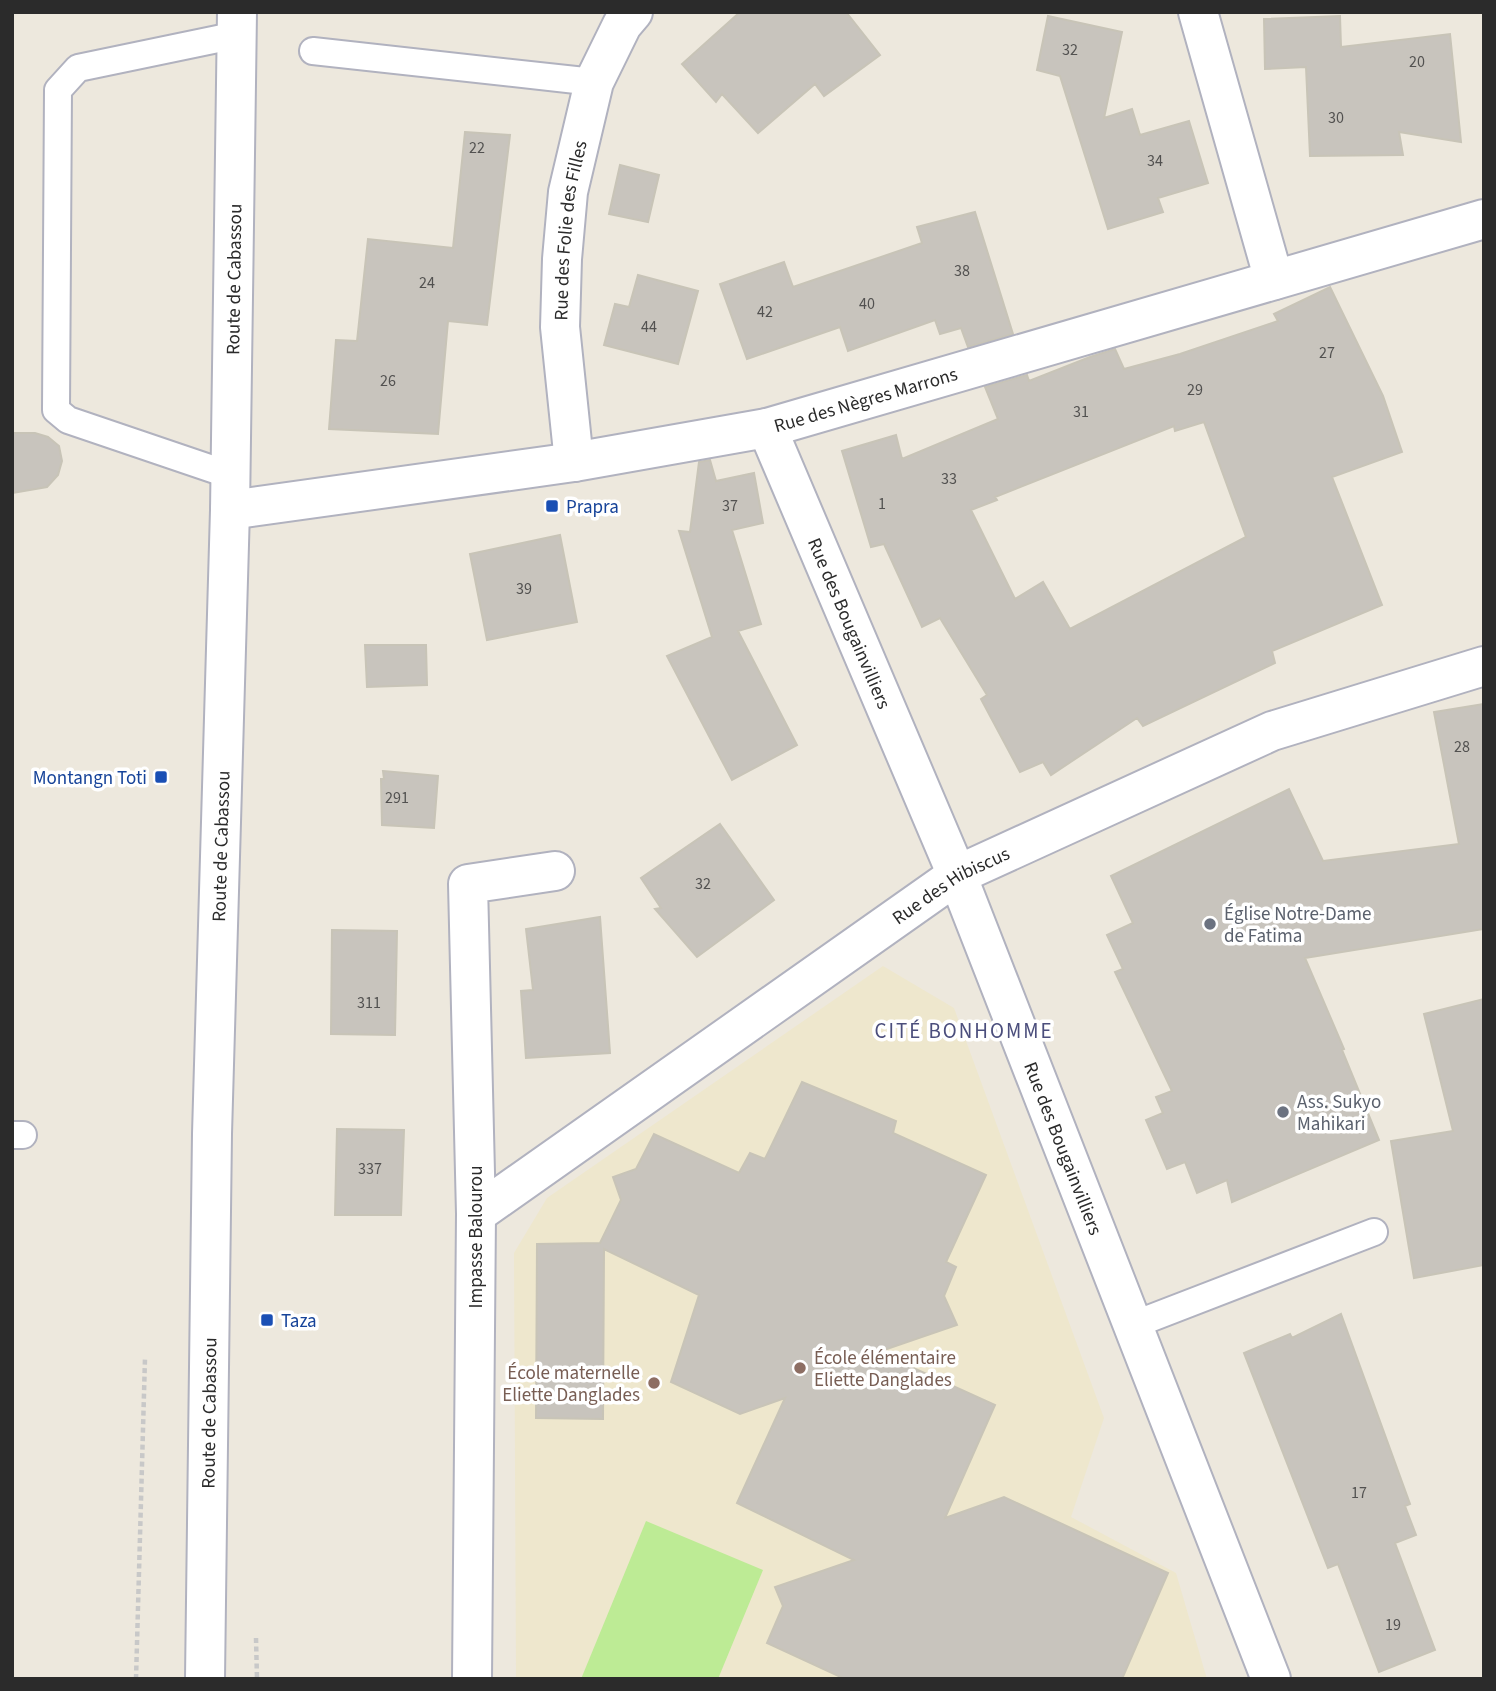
<svg xmlns="http://www.w3.org/2000/svg" width="1496" height="1691" font-family="'Source Sans 3',sans-serif">
	<style>
		.education { fill: #eee7cd }
		.pitch { fill: #bdeb95 }
		.building { fill: #c8c4bd; stroke: #c8c4b7; stroke-width: 2; fill-rule: evenodd }
		.lines { fill: none; stroke-linecap: round; stroke-linejoin: round }
		.lane-casing { stroke: #b1b2bf; stroke-width: 30 }
		.street-casing { stroke: #b1b2bf; stroke-width: 42 }
		.secondary-casing { stroke: #b1b2bf; stroke-width: 42 }
		.path { stroke: #c8c8c8; stroke-width: 4.5; stroke-dasharray: 5 3.5; stroke-linecap: butt }
		.lane { stroke: #fff; stroke-width: 26 }
		.street { stroke: #fff; stroke-width: 38 }
		.secondary { stroke: #fff; stroke-width: 38 }
		.transit-dot { fill: #1a4fb4; stroke: #fff; stroke-width: 2.5 }
		.worship-dot { fill: #6b7280; stroke: #fff; stroke-width: 2.5 }
		.education-dot { fill: #8d6e63; stroke: #fff; stroke-width: 2.5 }
		.labels { text-anchor: middle; stroke-width: 7; stroke-linejoin: round; paint-order: stroke }
		.number-label { font-size: 16px; fill: #525150 }
		.street-label { font-size: 19px; fill: #2b2b2b; stroke: #fff }
		.transit-label { font-size: 19px; fill: #164399; stroke: #fff; text-anchor: start }
		.worship-label { font-size: 19px; fill: #5b616d; stroke: #fff; text-anchor: start }
		.education-label { font-size: 19px; fill: #785e54; stroke: #fff; text-anchor: start }
		.neighbourhood-label { font-size: 21px; letter-spacing: 2px; fill: #4b4e7c; stroke: #fff }
	</style>
	<rect width="100%" height="100%" fill="#ede8dd"/>
	<path class="education" d="M883,966L954,1008L1104,1418L1071,1517L1176,1573L1207,1679H516L514,1253L547,1198Z"/>
	<path class="pitch" d="M646,1521L763,1570L718,1679H581Z"/>
	<path class="building" d="M740,12H846L880,55L824,96L815,84L758,133L722,94L716,102L682,64Z
		M1048,16L1122,32L1104,118L1132,109L1140,135L1189,121L1208,183L1158,198L1163,212L1108,229L1060,76L1037,70Z
		M1340,16L1341,47L1450,34L1461,142L1399,132L1403,155L1310,156L1306,67L1265,69L1264,19Z
		M465,132L510,135L487,325L448,321L438,434L329,429L336,340L357,341L368,239L453,248Z
		M620,165L659,175L648,222L609,214Z
		M975,212L1013,334L968,347L961,328L940,334L935,320L848,351L840,327L747,359L720,284L784,262L793,287L922,243L917,227Z
		M638,275L698,291L678,364L604,345L615,304L629,307Z
		M1330,287L1383,396L1402,452L1332,477L1382,605L1272,651L1275,663L1143,726L1137,718L1051,775L1043,762L1020,772L981,699L987,695L940,618L922,627L884,544L871,547L842,451L896,435L902,459L998,419L985,387L1027,375L1029,381L1090,357L1115,349L1124,369L1180,354L1278,321L1274,314ZM1204,422L1246,537L1070,629L1043,582L1015,599L971,510L997,500L995,497L1174,426L1175,431Z
		M12,433H35L48,437L59,446L62,461L58,475L47,487L12,493Z
		M710,460L716,481L754,473L763,523L732,530L761,624L738,631L797,745L732,780L667,656L712,637L679,531L690,532L699,462Z
		M560,535L577,622L487,640L470,554Z
		M365,645H426L427,685L367,687Z
		M1484,704V929L1305,958L1344,1049L1342,1050L1379,1140L1232,1202L1227,1180L1197,1193L1185,1162L1167,1169L1146,1120L1163,1113L1156,1097L1172,1091L1115,972L1123,969L1107,935L1133,923L1111,876L1289,789L1323,861L1459,844L1434,712Z
		M383,771L438,776L434,828L382,825L381,779H384Z
		M720,824L774,900L697,957L655,909L661,908L641,878Z
		M600,917L610,1053L526,1058L521,991L533,990L526,929Z
		M332,930L397,931L395,1035L331,1034Z
		M1484,999V1265L1414,1278L1391,1141L1453,1131L1424,1014Z
		M802,1082L896,1121L893,1133L986,1175L946,1262L956,1267L944,1296L957,1325L878,1352L995,1405L945,1518L1004,1497L1168,1573L1122,1679H845L767,1643L783,1606L775,1587L854,1560L737,1503L785,1398L740,1414L671,1382L699,1295L604,1249L603,1419L536,1418L537,1244L600,1243L621,1200L613,1177L636,1169L654,1134L739,1173L750,1153L765,1159Z
		M337,1129L404,1130L401,1215H335Z
		M1341,1314L1410,1504L1405,1506L1416,1535L1395,1543L1435,1650L1379,1672L1338,1564L1328,1568L1244,1353L1290,1334L1292,1338Z"/>
	<g class="lines">
		<defs>
			<path id="lane" d="M313,51L594,82
				M230,475L68,420L56,410L58,90L78,68L237,35
				M12,1135H23
				M1133,1325L1374,1232"/>
			<g id="street">
				<path d="M1198,12L1274,280"/>
				<path id="s1" d="M767,428L957,875L1271,1679"/>
				<path id="s2" d="M574,462L560,327L562,259L568,192L594,82L622,25L633,12"/>
				<path id="s3" d="M230,510L574,462L767,428L1484,219"/>
				<path id="s4" d="M476,1214L957,875L1272,731L1484,666"/>
				<path d="M472,1679L476,1214L468,884L555,871"/>
			</g>
			<g id="secondary">
				<path id="s5" d="M205,1679L212,1134L230,510L237,12"/>
			</g>
		</defs>
		<use href="#lane" class="lane-casing"/>
		<use href="#street" class="street-casing"/>
		<use href="#secondary" class="secondary-casing"/>
		<path class="path" d="M256,1638L257,1679
			M136,1679L145,1358"/>
		<use href="#lane" class="lane"/>
		<use href="#street" class="street"/>
		<use href="#secondary" class="secondary"/>
	</g>
	<g class="transit-dot">
		<rect x="545" y="499" width="14" height="14" rx="3.5"/>
		<rect x="154" y="770" width="14" height="14" rx="3.5"/>
		<rect x="260" y="1313" width="14" height="14" rx="3.5"/>
	</g>
	<g class="worship-dot">
		<circle cx="1210" cy="924" r="7"/>
		<circle cx="1283" cy="1112" r="7"/>
	</g>
	<g class="education-dot">
		<circle cx="800" cy="1368" r="7"/>
		<circle cx="654" cy="1383" r="7"/>
	</g>
	<g class="labels">
		<g class="number-label">
			<text x="1070" y="55">32</text>
			<text x="1417" y="67">20</text>
			<text x="1336" y="123">30</text>
			<text x="477" y="153">22</text>
			<text x="1155" y="166">34</text>
			<text x="962" y="276">38</text>
			<text x="427" y="288">24</text>
			<text x="867" y="309">40</text>
			<text x="765" y="317">42</text>
			<text x="649" y="332">44</text>
			<text x="1327" y="358">27</text>
			<text x="388" y="386">26</text>
			<text x="1195" y="395">29</text>
			<text x="1081" y="417">31</text>
			<text x="949" y="484">33</text>
			<text x="882" y="509">1</text>
			<text x="730" y="511">37</text>
			<text x="524" y="594">39</text>
			<text x="1462" y="752">28</text>
			<text x="397" y="803">291</text>
			<text x="703" y="889">32</text>
			<text x="369" y="1008">311</text>
			<text x="370" y="1174">337</text>
			<text x="1359" y="1498">17</text>
			<text x="1393" y="1630">19</text>
		</g>
		<g class="street-label">
			<text dy="7" stroke="none"><textPath href="#s2" startOffset="233">Rue des Folie des Filles</textPath></text>
			<text dy="7" stroke="none"><textPath href="#s5" startOffset="1400">Route de Cabassou</textPath></text>
			<text dy="7" stroke="none"><textPath href="#s3" startOffset="646">Rue des Nègres Marrons</textPath></text>
			<text dy="7" stroke="none"><textPath href="#s1" startOffset="212">Rue des Bougainvilliers</textPath></text>
			<text dy="7" stroke="none"><textPath href="#s5" startOffset="833">Route de Cabassou</textPath></text>
			<text dy="7" stroke="none"><textPath href="#s4" startOffset="578">Rue des Hibiscus</textPath></text>
			<text dy="7" stroke="none"><textPath href="#s1" startOffset="779">Rue des Bougainvilliers</textPath></text>
			<text transform="translate(475 1237) rotate(-90)" y="7">Impasse Balourou</text>
			<text dy="7" stroke="none"><textPath href="#s5" startOffset="266">Route de Cabassou</textPath></text>
		</g>
		<g class="transit-label">
			<text x="566" y="513">Prapra</text>
			<text x="147" y="784" text-anchor="end">Montangn Toti</text>
			<text x="281" y="1327">Taza</text>
		</g>
		<g class="worship-label">
			<text x="1224" y="920">Église Notre-Dame<tspan x="1224" dy="22">de Fatima</tspan></text>
			<text x="1297" y="1108">Ass. Sukyo<tspan x="1297" dy="22">Mahikari</tspan></text>
		</g>
		<g class="education-label">
			<text x="814" y="1364">École élémentaire<tspan x="814" dy="22">Eliette Danglades</tspan></text>
			<text x="640" y="1379" text-anchor="end">École maternelle<tspan x="640" dy="22">Eliette Danglades</tspan></text>
		</g>
		<g class="neighbourhood-label">
			<text x="964" y="1038">CITÉ BONHOMME</text>
		</g>
	</g>
	<rect width="1496" height="1691" fill="none" stroke="#2b2b2b" stroke-width="28"/>
</svg>
